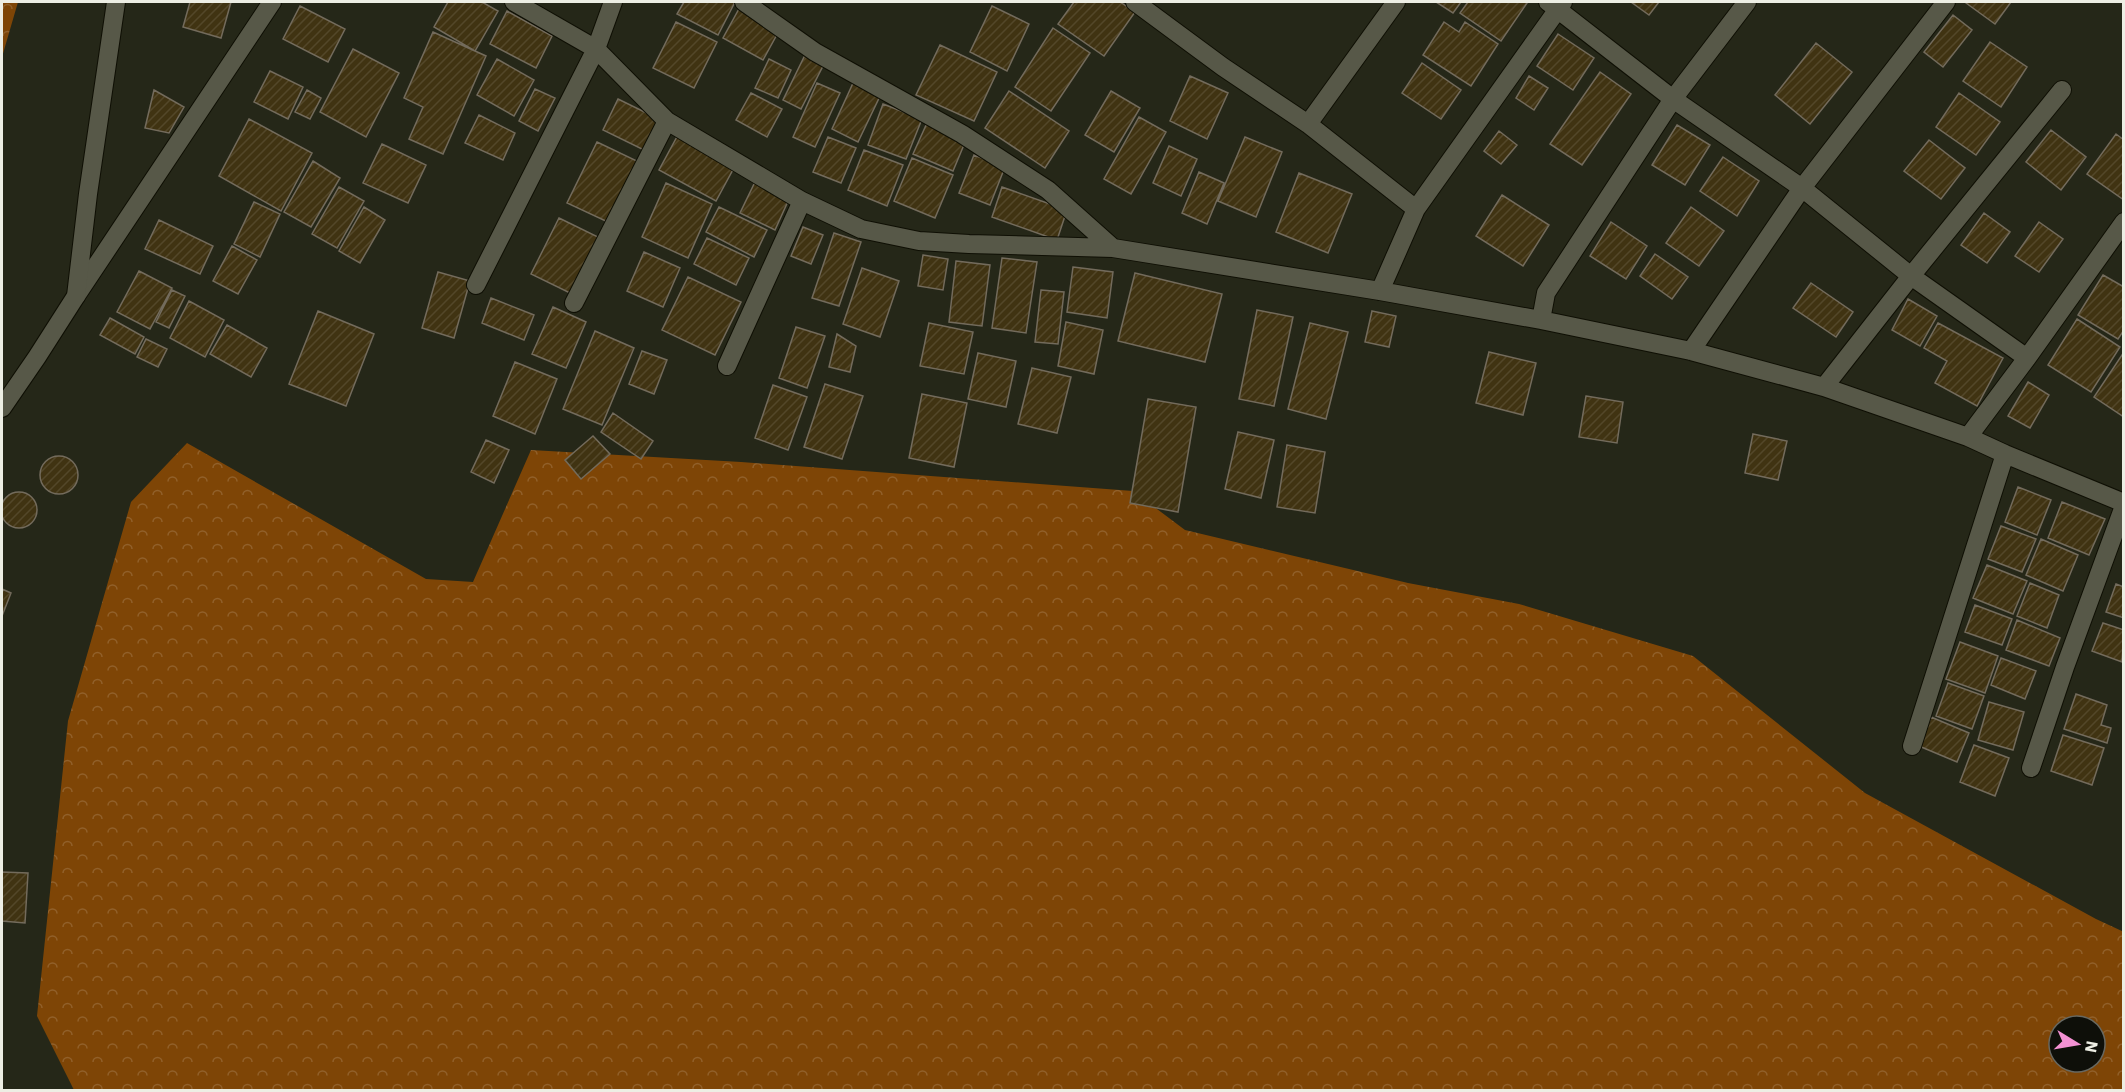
<svg xmlns="http://www.w3.org/2000/svg" width="2125" height="1092" font-family="'IBM Plex Sans',sans-serif">
	<style>
		.forest { fill: url(#forest-crowns); fill-rule: evenodd }
		.building { fill: url(#building-hatch); stroke: #736b5c; stroke-width: 1.5 }
		.lines { fill: none; stroke-linecap: round; stroke-linejoin: round }
		.minor-casing { stroke: #0f0f04; stroke-width: 20 }
		.tertiary-casing { stroke: #0f0f04; stroke-width: 20 }
		.minor { stroke: #575848; stroke-width: 18 }
		.tertiary { stroke: #575848; stroke-width: 18 }
	</style>
	<defs>
		<pattern id="forest-crowns" width="20" height="18" patternUnits="userSpaceOnUse" patternTransform="scale(1.5)"><rect width="20" height="18" fill="#7e4506"/><path d="M2 6a3 3 0 1 1 6 0M12 15a3 3 0 1 1 6 0" fill="none" stroke="#91602a"/></pattern>
		<pattern id="building-hatch" width="6" height="6" patternUnits="userSpaceOnUse" patternTransform="scale(1.5)"><rect width="6" height="6" fill="#403312"/><path d="M-1 1l2-2M0 6l6-6M5 7l2-2" fill="none" stroke="#534729"/></pattern>
	</defs>
	<rect width="100%" height="100%" fill="#252718"/>
	<path class="forest" d="M2,2H18L2,57Z
		M187,443L426,579L473,582L531,450L741,462L1133,491L1185,530L1408,583L1519,604L1693,656L1865,793L2096,919L2124,932L2123,1090H74L37,1016L68,721L131,502ZM2059,1026H2095V1062H2059Z"/>
	<path class="building" d="M190,2H231L221,38L183,27Z
		M448,2H482L498,11L475,51L434,27Z
		M684,2H735L718,35L677,14Z
		M1074,2H1120L1135,12L1104,56L1058,24Z
		M1436,2H1461L1453,13Z
		M1468,2H1526L1527,3L1501,41L1460,13Z
		M1631,2H1659L1649,15Z
		M1967,2H2011L1995,24L1966,3Z
		M300,6L345,29L328,62L283,39Z
		M992,6L1029,24L1007,71L970,52Z
		M740,7L780,29L763,60L723,38Z
		M507,11L552,36L536,68L490,44Z
		M1953,15L1972,30L1943,67L1924,52Z
		M676,22L717,42L694,88L653,68Z
		M1444,22L1459,32L1465,22L1498,44L1471,86L1423,55Z
		M1053,28L1090,53L1051,111L1015,87Z
		M433,32L486,56L443,154L409,139L423,107L404,98Z
		M1558,34L1594,58L1573,90L1537,66Z
		M1990,42L2027,67L2001,107L1963,81Z
		M1816,43L1852,72L1810,124L1775,95Z
		M940,45L997,72L974,121L916,95Z
		M353,49L399,73L366,137L320,112Z
		M806,53L825,62L801,109L783,100Z
		M497,59L534,80L514,116L477,95Z
		M769,59L791,70L778,98L755,88Z
		M1422,63L1461,90L1441,119L1402,93Z
		M270,71L303,87L288,119L254,102Z
		M1600,72L1631,94L1582,165L1550,144Z
		M1190,76L1228,93L1207,139L1170,121Z
		M1529,76L1548,88L1534,110L1516,98Z
		M854,81L881,94L858,142L832,129Z
		M817,83L840,93L815,147L793,137Z
		M535,89L555,98L538,131L519,121Z
		M154,90L184,107L169,133L145,128Z
		M307,90L321,98L310,119L295,112Z
		M1009,91L1069,131L1045,168L985,128Z
		M1111,91L1140,108L1114,152L1085,135Z
		M751,93L782,109L767,137L736,120Z
		M1959,93L2000,122L1976,155L1936,127Z
		M618,99L661,120L646,151L603,130Z
		M883,104L922,119L906,159L868,145Z
		M479,115L515,133L503,160L465,143Z
		M1139,117L1166,132L1131,194L1104,179Z
		M249,119L312,153L281,211L219,176Z
		M927,123L966,140L953,171L913,154Z
		M1677,125L1710,145L1685,185L1652,165Z
		M2051,130L2086,157L2061,190L2026,162Z
		M1499,131L1517,145L1501,164L1484,151Z
		M679,133L736,164L716,201L659,170Z
		M2116,134L2124,140V200L2087,174Z
		M828,137L856,148L841,183L813,172Z
		M1245,137L1282,152L1256,217L1218,201Z
		M1929,140L1965,168L1941,199L1904,171Z
		M597,142L639,162L610,223L567,203Z
		M382,144L426,165L408,203L363,183Z
		M1169,146L1197,159L1181,196L1153,183Z
		M864,150L903,165L887,206L848,190Z
		M974,155L1005,167L990,205L959,193Z
		M1723,157L1759,181L1737,216L1700,191Z
		M912,158L953,175L935,218L894,201Z
		M313,161L340,178L311,227L284,212Z
		M1199,172L1224,183L1207,224L1182,213Z
		M1299,173L1352,194L1328,253L1276,232Z
		M755,182L789,199L775,230L740,213Z
		M666,183L712,204L688,258L642,237Z
		M339,187L364,201L337,248L312,234Z
		M1002,187L1067,210L1057,240L992,217Z
		M1502,195L1549,225L1523,266L1476,236Z
		M254,202L280,214L260,257L234,244Z
		M364,207L385,220L360,263L339,251Z
		M719,207L767,230L754,257L706,232Z
		M1691,207L1724,231L1699,266L1666,243Z
		M1984,213L2010,232L1987,263L1961,245Z
		M559,218L598,237L570,293L531,274Z
		M159,220L213,246L200,274L145,249Z
		M1611,222L1647,246L1626,279L1590,256Z
		M2039,222L2063,239L2039,272L2015,256Z
		M803,227L823,235L811,264L791,256Z
		M834,233L861,242L839,306L812,298Z
		M707,238L749,258L736,285L694,264Z
		M232,246L257,260L238,294L213,281Z
		M644,252L680,268L663,307L627,291Z
		M1655,254L1688,277L1672,299L1640,276Z
		M923,255L948,259L943,290L918,286Z
		M1002,258L1037,262L1026,333L992,328Z
		M956,261L990,265L982,326L949,322Z
		M1073,267L1113,272L1107,318L1067,312Z
		M862,268L899,281L880,337L843,324Z
		M139,271L172,288L150,329L117,312Z
		M438,272L470,281L454,338L422,328Z
		M1135,273L1222,294L1205,362L1118,341Z
		M2103,275L2124,287V330L2118,339L2078,315Z
		M688,277L741,302L715,355L662,330Z
		M1811,283L1853,312L1836,337L1793,308Z
		M172,290L185,296L169,328L156,322Z
		M1041,290L1064,292L1058,344L1035,342Z
		M491,298L534,315L524,340L482,323Z
		M1908,299L1937,316L1920,346L1892,330Z
		M189,301L224,320L205,357L170,338Z
		M553,307L586,322L566,368L532,354Z
		M1257,310L1293,317L1274,406L1239,399Z
		M318,311L374,334L346,406L289,384Z
		M1372,311L1396,316L1389,347L1365,342Z
		M110,318L144,337L135,354L100,335Z
		M2077,319L2120,347L2091,392L2048,365Z
		M1066,322L1103,330L1094,374L1058,366Z
		M929,323L973,332L964,374L920,366Z
		M1310,323L1348,332L1326,419L1288,409Z
		M1938,323L2003,358L1977,406L1935,383L1947,361L1924,348Z
		M227,325L267,348L251,377L210,354Z
		M796,327L825,336L807,388L779,378Z
		M595,331L634,348L602,425L563,409Z
		M837,334L856,346L850,372L829,367Z
		M146,339L167,349L158,367L137,357Z
		M642,351L667,360L654,394L629,384Z
		M1489,352L1536,363L1523,415L1476,403Z
		M2124,352V417L2094,397Z
		M978,353L1016,361L1006,407L968,399Z
		M515,362L557,379L535,434L493,416Z
		M1032,368L1071,377L1057,433L1018,424Z
		M2028,382L2049,395L2030,428L2008,416Z
		M825,384L863,396L842,459L804,447Z
		M773,385L807,397L788,450L755,438Z
		M922,394L967,403L954,467L909,458Z
		M1586,396L1623,402L1617,443L1579,437Z
		M1148,399L1196,407L1178,512L1130,503Z
		M613,413L653,441L641,459L601,432Z
		M1238,432L1274,440L1261,498L1225,489Z
		M1753,434L1787,441L1778,480L1745,473Z
		M593,436L610,454L581,479L565,460Z
		M486,440L509,450L494,483L471,472Z
		M1287,445L1325,452L1315,513L1277,507Z
		M40 475a19 19 0 1 1 38 0a19 19 0 1 1-38 0Z
		M2018,487L2051,500L2037,535L2005,522Z
		M1 510a18 18 0 1 1 36 0a18 18 0 1 1-36 0Z
		M2062,502L2105,519L2089,555L2048,538Z
		M2001,526L2036,539L2022,572L1988,559Z
		M2041,539L2078,555L2063,591L2026,575Z
		M1987,565L2027,581L2013,614L1973,598Z
		M2030,583L2059,595L2047,628L2017,616Z
		M2116,584L2124,587V618L2106,612Z
		M2,589L11,593L2,616Z
		M1975,605L2012,619L2002,645L1965,632Z
		M2017,620L2060,638L2049,666L2006,650Z
		M2103,623L2124,630L2122,662L2092,651Z
		M1960,642L1998,656L1985,693L1946,679Z
		M2001,658L2036,671L2025,699L1991,685Z
		M1948,683L1984,696L1972,729L1936,716Z
		M2076,694L2107,705L2101,725L2111,728L2107,743L2064,729Z
		M1989,702L2024,712L2013,750L1978,740Z
		M1931,717L1969,733L1957,762L1919,746Z
		M2063,735L2104,748L2092,785L2051,771Z
		M1974,745L2009,758L1995,796L1960,782Z
		M2,872L28,873L25,923L2,921Z"/>
	<g class="lines">
		<defs>
			<path id="minor" d="M514,2L596,49L667,121L802,201L861,229L919,241L969,244L1113,248L1380,291L1541,320L1691,351L1824,387L1968,437L2005,454L2124,503
				M744,2L815,52L962,134L1048,190L1113,248
				M1135,2L1223,67L1308,124L1416,209
				M1548,2L1673,99L1802,188L1911,276L2027,358
				M1308,124L1396,2
				M476,285L596,49L613,2
				M1380,291L1416,209L1563,2
				M76,296L272,2
				M574,303L667,121
				M1541,320L1546,293L1673,99L1747,2
				M1691,351L1802,188L1946,2
				M727,366L802,201
				M1824,387L1911,276L2062,90
				M1968,437L2027,358L2124,222
				M1912,746L2005,454
				M2031,768L2065,667L2124,506"/>
			<path id="tertiary" d="M2,408L37,357L76,296L88,194L116,2"/>
		</defs>
		<use href="#minor" class="minor-casing"/>
		<use href="#tertiary" class="tertiary-casing"/>
		<use href="#minor" class="minor"/>
		<use href="#tertiary" class="tertiary"/>
	</g>
	<rect width="2125" height="1092" fill="none" stroke="#edeee4" stroke-width="6"/>
	<g transform="translate(2077 1044) rotate(101)"><circle r="28" fill="#0e0f09" stroke="#676861" stroke-width="1.5"/>
	<path d="M0-4.5L10 22L0 15L-10 22Z" fill="#f491d3"/>
	<text y="-9" font-size="16" font-weight="bold" text-anchor="middle" fill="#edeee4">N</text>
	</g>
</svg>
